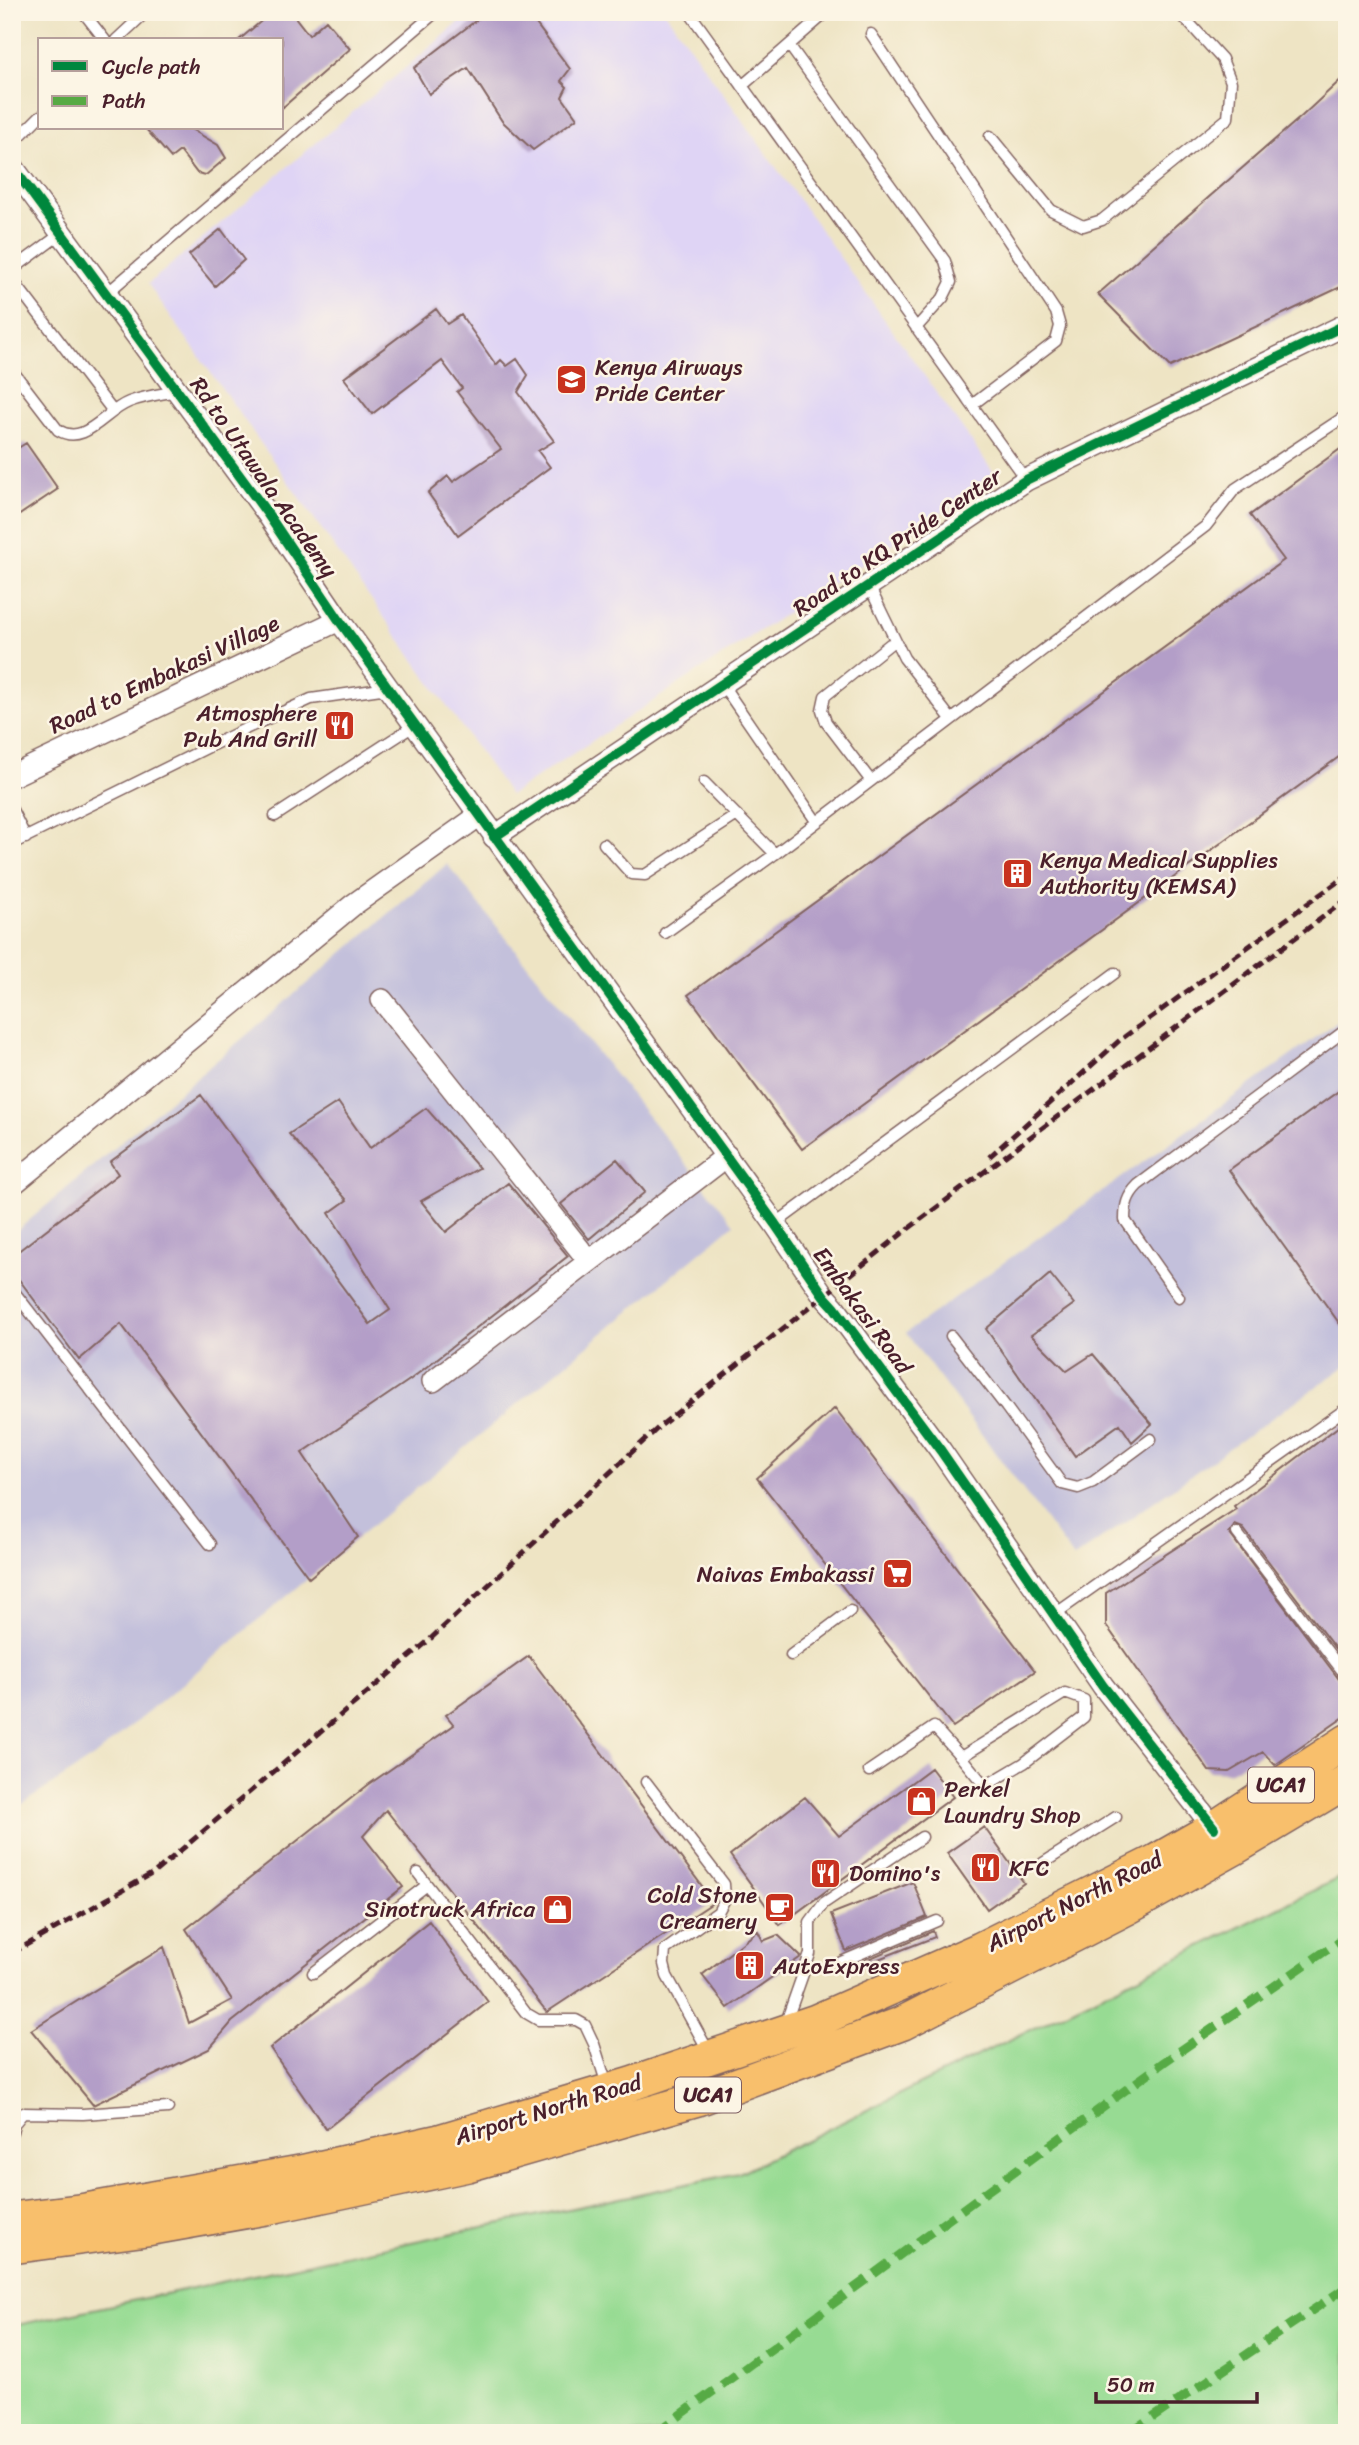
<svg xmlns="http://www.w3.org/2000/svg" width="1359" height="2445" font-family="Sriracha,sans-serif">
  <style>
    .built { fill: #dfd4f5 }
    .industrial { fill: #c3c0db }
    .green { fill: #97db93; stroke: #707d5f; stroke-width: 2 }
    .building { fill: #b39ec8 }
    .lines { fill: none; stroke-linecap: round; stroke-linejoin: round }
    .lane-casing { stroke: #836461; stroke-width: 13 }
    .street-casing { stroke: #836461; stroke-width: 24 }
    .primary-casing { stroke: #836461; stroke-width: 36 }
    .lane { stroke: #fff; stroke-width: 10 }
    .street { stroke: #fff; stroke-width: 21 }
    .primary { stroke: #f8bf6c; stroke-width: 33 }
    .rail { stroke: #4a1f2b; stroke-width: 5; stroke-dasharray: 10 5; stroke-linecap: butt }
    .quiet { stroke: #57aa44; stroke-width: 9; stroke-dasharray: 18 9; stroke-linecap: butt }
    .cycleway-casing { stroke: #fcf5e5; stroke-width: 15 }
    .cycleway { stroke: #00873e; stroke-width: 10 }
    .labels { text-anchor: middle; stroke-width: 5; stroke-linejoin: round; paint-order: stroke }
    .shield { fill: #fcf5e5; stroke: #7f5f63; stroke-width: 2 }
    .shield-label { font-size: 21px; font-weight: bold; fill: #4a1f2b }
    .poi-label { font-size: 23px; fill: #4a1f2b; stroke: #fcf5e5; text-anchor: start }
    .street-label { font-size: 23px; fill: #4a1f2b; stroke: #fcf5e5 }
  </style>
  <rect width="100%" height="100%" fill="#fcf5e5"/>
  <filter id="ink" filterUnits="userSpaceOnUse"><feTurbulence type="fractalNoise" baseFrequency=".0143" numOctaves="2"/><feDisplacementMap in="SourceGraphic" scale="14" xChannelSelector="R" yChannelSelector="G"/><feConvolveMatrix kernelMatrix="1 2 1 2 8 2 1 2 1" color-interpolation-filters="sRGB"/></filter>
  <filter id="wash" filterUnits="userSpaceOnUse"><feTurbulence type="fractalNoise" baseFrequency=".00686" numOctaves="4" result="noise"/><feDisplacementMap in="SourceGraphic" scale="28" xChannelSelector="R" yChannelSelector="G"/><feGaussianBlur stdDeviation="1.57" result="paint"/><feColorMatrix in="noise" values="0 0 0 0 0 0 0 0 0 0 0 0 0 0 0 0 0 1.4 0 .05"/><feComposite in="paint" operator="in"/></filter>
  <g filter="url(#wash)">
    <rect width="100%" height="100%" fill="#eee4c4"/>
    <path class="built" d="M472 12H665L996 476 510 795 148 284Z"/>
    <path class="industrial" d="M447 864 734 1224 95 1756 12 1811V1235Z
      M1347 1015V1365L1074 1558 906 1333Z"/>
    <path class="green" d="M1347 1874V2433H12V2326L739 2173Z"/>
    <g id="blocks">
      <path class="building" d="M272 12H291L309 35 326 20 350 49 282 108V40H239Z
        M487 12H527L570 69 561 81 567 87 562 97 577 118 533 150 502 121 468 68 429 94 414 68Z
        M1347 74V284L1170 367 1098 294 1302 116Z
        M145 128H189L218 145 226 158 206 175 197 173 180 151 171 158Z
        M221 229 244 260 215 286 189 255Z
        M436 309 447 324 461 315 496 365 501 360 507 366 517 359 528 375 518 392 554 441 538 451 550 467 458 535 428 493 448 476 453 482 501 449 457 392 462 388 442 361 372 414 344 378Z
        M26 443 58 489 12 520V452Z
        M1347 444V751L802 1149 688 995 1284 560 1250 515Z
        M1347 1085V1334L1229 1170Z
        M201 1095 370 1324 390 1310 329 1213 347 1200 289 1134 338 1102 370 1148 426 1108 479 1168 421 1201 446 1232 508 1183 568 1256 411 1379 302 1453 358 1537 309 1578 121 1324 79 1360 12 1270V1256L118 1174 110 1162Z
        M617 1159 645 1192 589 1239 561 1204Z
        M1050 1274 1074 1304 1031 1335 1067 1371 1093 1354 1152 1424 1132 1442 1120 1424 1075 1456 986 1329Z
        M835 1408 1035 1671 953 1727 757 1478Z
        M1347 1420V1664L1243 1528 1235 1525 1229 1533 1341 1682 1347 1685V1715L1275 1765 1263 1752 1229 1772 1209 1771 1106 1625V1593L1236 1509 1234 1506Z
        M529 1656 714 1902 547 2012 386 1810 363 1836 403 1887 232 2022 209 2049 93 2105 31 2030 164 1947 189 2023 232 2000 186 1929 368 1785 454 1725 446 1715Z
        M931 1768 953 1797 780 1925 730 1855 805 1797 839 1836Z
        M984 1827 1024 1883 987 1909 947 1853Z
        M913 1882 927 1917 846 1951 831 1914Z
        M429 1921 488 2002 326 2129 270 2048Z
        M758 1931 763 1941 778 1935 801 1957 728 2008 702 1975Z
        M933 1931 935 1937 853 1969 852 1966Z"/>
    </g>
  </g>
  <g filter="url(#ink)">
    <use href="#blocks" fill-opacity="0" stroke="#836461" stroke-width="2"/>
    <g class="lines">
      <defs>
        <path id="lane" d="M83 12 105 40
          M689 12 1026 480
          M871 34 1056 312 1060 326 1056 341 972 405
          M116 40 146 12
          M789 45 945 261 951 282 943 298 916 328
          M742 86 827 12
          M990 136 1051 210 1083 226 1102 220 1228 118 1231 82 1222 59 1179 12
          M12 144 40 116
          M12 270 62 233
          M12 279 112 410
          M106 294 436 12
          M12 370 58 430C85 447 105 411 129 402 144 396 161 394 178 391
          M869 586 904 658 951 719
          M722 684 816 821
          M871 781 826 722 822 710 825 696 890 644
          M704 782 775 854
          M12 810 26 838
          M275 816 415 725
          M12 844 243 730 311 699 388 688
          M604 844 631 874 645 875 737 815
          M665 933 775 854 1206 526 1235 489 1347 415
          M775 1224 1115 973
          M12 1289 210 1544
          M1179 1297 1125 1220C1125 1205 1127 1196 1138 1185L1347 1029
          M951 1336 1006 1407 1062 1484 1078 1488 1093 1482 1151 1439
          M1237 1533 1347 1677
          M1055 1614 1347 1408
          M791 1655 850 1611
          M1065 1693 1084 1700V1717L1024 1763 985 1786 961 1757Z
          M869 1771 934 1727 961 1757
          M646 1782 724 1884 725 1899 718 1912 665 1950 664 1964 667 1976 710 2054
          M1043 1863 1116 1817
          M418 1873 526 2013 538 2020H576L585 2025 594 2044 608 2088
          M841 1962 937 1921
          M313 1973 427 1885
          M785 2025 810 1954V1922L824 1903 922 1837
          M12 2132 14 2124 23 2113 83 2114 168 2108"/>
        <path id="street" d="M12 166 267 513 339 620 775 1224 824 1296 834 1307 941 1451 1103 1686 1214 1828
          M12 776 339 620
          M494 837 1026 480 1347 324
          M382 1000 589 1261
          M12 1185 353 905 480 815
          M433 1381 727 1156"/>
        <path id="primary" d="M12 2219 80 2211 300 2172 439 2141 631 2084 816 2021 980 1949 1156 1861 1214 1828 1347 1741
          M12 2247 147 2229 266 2208 468 2165 698 2099 903 2023 1127 1908 1233 1849 1347 1781"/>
      </defs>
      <use href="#lane" class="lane-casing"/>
      <use href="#street" class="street-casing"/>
      <use href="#primary" class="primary-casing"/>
      <use href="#lane" class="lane"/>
      <use href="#street" class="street"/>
      <use href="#primary" class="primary"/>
      <path class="rail" d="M989 1157 1120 1040 1347 875
        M12 1953 155 1872 427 1642 659 1427 908 1229 1347 899"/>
      <path class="quiet" d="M656 2433 1164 2062 1347 1936
        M1130 2433 1347 2287"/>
      <defs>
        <path id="cycleway" d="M12 166 267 513 339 620 775 1224 824 1296 834 1307 941 1451 1103 1686 1214 1828
          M494 837 1026 480 1347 324"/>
      </defs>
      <use href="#cycleway" class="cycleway-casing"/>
      <use href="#cycleway" class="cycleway"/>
    </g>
  </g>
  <defs>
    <symbol id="university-square" viewBox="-11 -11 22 22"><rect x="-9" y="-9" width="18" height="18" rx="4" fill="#c8321e" stroke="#fcf5e5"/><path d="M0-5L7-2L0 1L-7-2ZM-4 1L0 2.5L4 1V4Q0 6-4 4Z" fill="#fff"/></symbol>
    <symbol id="restaurant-square" viewBox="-11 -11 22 22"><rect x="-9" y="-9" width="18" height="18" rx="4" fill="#c8321e" stroke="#fcf5e5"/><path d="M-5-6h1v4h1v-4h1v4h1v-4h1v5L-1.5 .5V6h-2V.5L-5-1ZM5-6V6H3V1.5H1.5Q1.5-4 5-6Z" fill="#fff"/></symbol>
    <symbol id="building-square" viewBox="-11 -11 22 22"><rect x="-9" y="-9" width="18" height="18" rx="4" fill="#c8321e" stroke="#fcf5e5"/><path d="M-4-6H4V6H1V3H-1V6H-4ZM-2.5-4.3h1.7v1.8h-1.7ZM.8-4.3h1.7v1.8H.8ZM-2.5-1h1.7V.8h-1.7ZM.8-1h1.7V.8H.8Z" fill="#fff"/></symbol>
    <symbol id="supermarket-square" viewBox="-11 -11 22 22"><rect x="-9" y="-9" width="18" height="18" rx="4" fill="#c8321e" stroke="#fcf5e5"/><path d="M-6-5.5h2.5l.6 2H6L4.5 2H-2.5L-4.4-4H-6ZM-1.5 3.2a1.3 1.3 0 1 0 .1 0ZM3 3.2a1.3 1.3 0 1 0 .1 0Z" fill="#fff"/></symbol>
    <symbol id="shop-square" viewBox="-11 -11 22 22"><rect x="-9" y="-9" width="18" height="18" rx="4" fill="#c8321e" stroke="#fcf5e5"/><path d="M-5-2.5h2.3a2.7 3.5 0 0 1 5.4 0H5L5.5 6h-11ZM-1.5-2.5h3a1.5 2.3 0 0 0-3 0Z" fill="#fff"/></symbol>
    <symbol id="cafe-square" viewBox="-11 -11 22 22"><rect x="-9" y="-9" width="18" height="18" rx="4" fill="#c8321e" stroke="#fcf5e5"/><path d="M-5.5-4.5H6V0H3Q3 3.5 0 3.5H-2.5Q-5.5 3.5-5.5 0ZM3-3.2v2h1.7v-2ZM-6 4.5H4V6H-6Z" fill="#fff"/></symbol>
  </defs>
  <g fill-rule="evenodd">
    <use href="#university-square" x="554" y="362" width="35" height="35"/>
    <use href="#restaurant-square" x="322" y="708" width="35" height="35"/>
    <use href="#building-square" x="1000" y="856" width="35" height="35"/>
    <use href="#supermarket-square" x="880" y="1556" width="35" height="35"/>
    <use href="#shop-square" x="904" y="1784" width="35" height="35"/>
    <use href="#restaurant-square" x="968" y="1850" width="35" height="35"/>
    <use href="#restaurant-square" x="808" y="1856" width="35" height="35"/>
    <use href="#cafe-square" x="762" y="1890" width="35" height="35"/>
    <use href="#shop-square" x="540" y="1892" width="35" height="35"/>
    <use href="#building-square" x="732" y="1948" width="35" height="35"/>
  </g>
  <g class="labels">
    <g class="shield">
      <rect x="1248" y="1767.5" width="66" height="35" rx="5"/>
      <rect x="675" y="2077.5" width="66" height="35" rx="5"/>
    </g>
    <g class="shield-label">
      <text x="1281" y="1792">UCA1</text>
      <text x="708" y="2102">UCA1</text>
    </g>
    <g class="poi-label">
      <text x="595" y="375">Kenya Airways<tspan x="595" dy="26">Pride Center</tspan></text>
      <text x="317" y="721" text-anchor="end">Atmosphere<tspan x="317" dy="26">Pub And Grill</tspan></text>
      <text x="1040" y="868">Kenya Medical Supplies<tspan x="1040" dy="26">Authority (KEMSA)</tspan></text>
      <text x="874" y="1582" text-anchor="end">Naivas Embakassi</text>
      <text x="944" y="1797">Perkel<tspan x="944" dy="26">Laundry Shop</tspan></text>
      <text x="1009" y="1876">KFC</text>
      <text x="849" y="1881">Domino's</text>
      <text x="757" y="1903" text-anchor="end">Cold Stone<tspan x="757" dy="26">Creamery</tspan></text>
      <text x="535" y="1917" text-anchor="end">Sinotruck Africa</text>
      <text x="773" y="1974">AutoExpress</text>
    </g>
    <g class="street-label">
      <text transform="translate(264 477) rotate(55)" y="8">Rd to Utawala Academy</text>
      <text transform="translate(897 542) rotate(-34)" y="8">Road to KQ Pride Center</text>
      <text transform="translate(164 674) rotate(-25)" y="8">Road to Embakasi Village</text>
      <text transform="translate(863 1310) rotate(54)" y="8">Embakasi Road</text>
      <text transform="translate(1074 1901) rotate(-27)" y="8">Airport North Road</text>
      <text transform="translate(548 2109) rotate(-17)" y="8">Airport North Road</text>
    </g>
  </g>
  <rect width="1359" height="2445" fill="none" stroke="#fcf5e5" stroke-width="42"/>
  <rect x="38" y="38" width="245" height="91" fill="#fcf5e5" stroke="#b59f9b" stroke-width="2"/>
  <rect x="52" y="61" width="35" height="10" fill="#00873e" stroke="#b59f9b" stroke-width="2"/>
  <text x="102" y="74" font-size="21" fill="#4a1f2b">Cycle path</text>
  <rect x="52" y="96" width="35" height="10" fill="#57aa44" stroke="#b59f9b" stroke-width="2"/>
  <text x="102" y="108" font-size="21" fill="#4a1f2b">Path</text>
  <path d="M1096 2392v10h161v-10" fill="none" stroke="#4a1f2b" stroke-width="3.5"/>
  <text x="1107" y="2392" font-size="21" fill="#4a1f2b" stroke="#fcf5e5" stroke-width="5" paint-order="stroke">50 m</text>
</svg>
